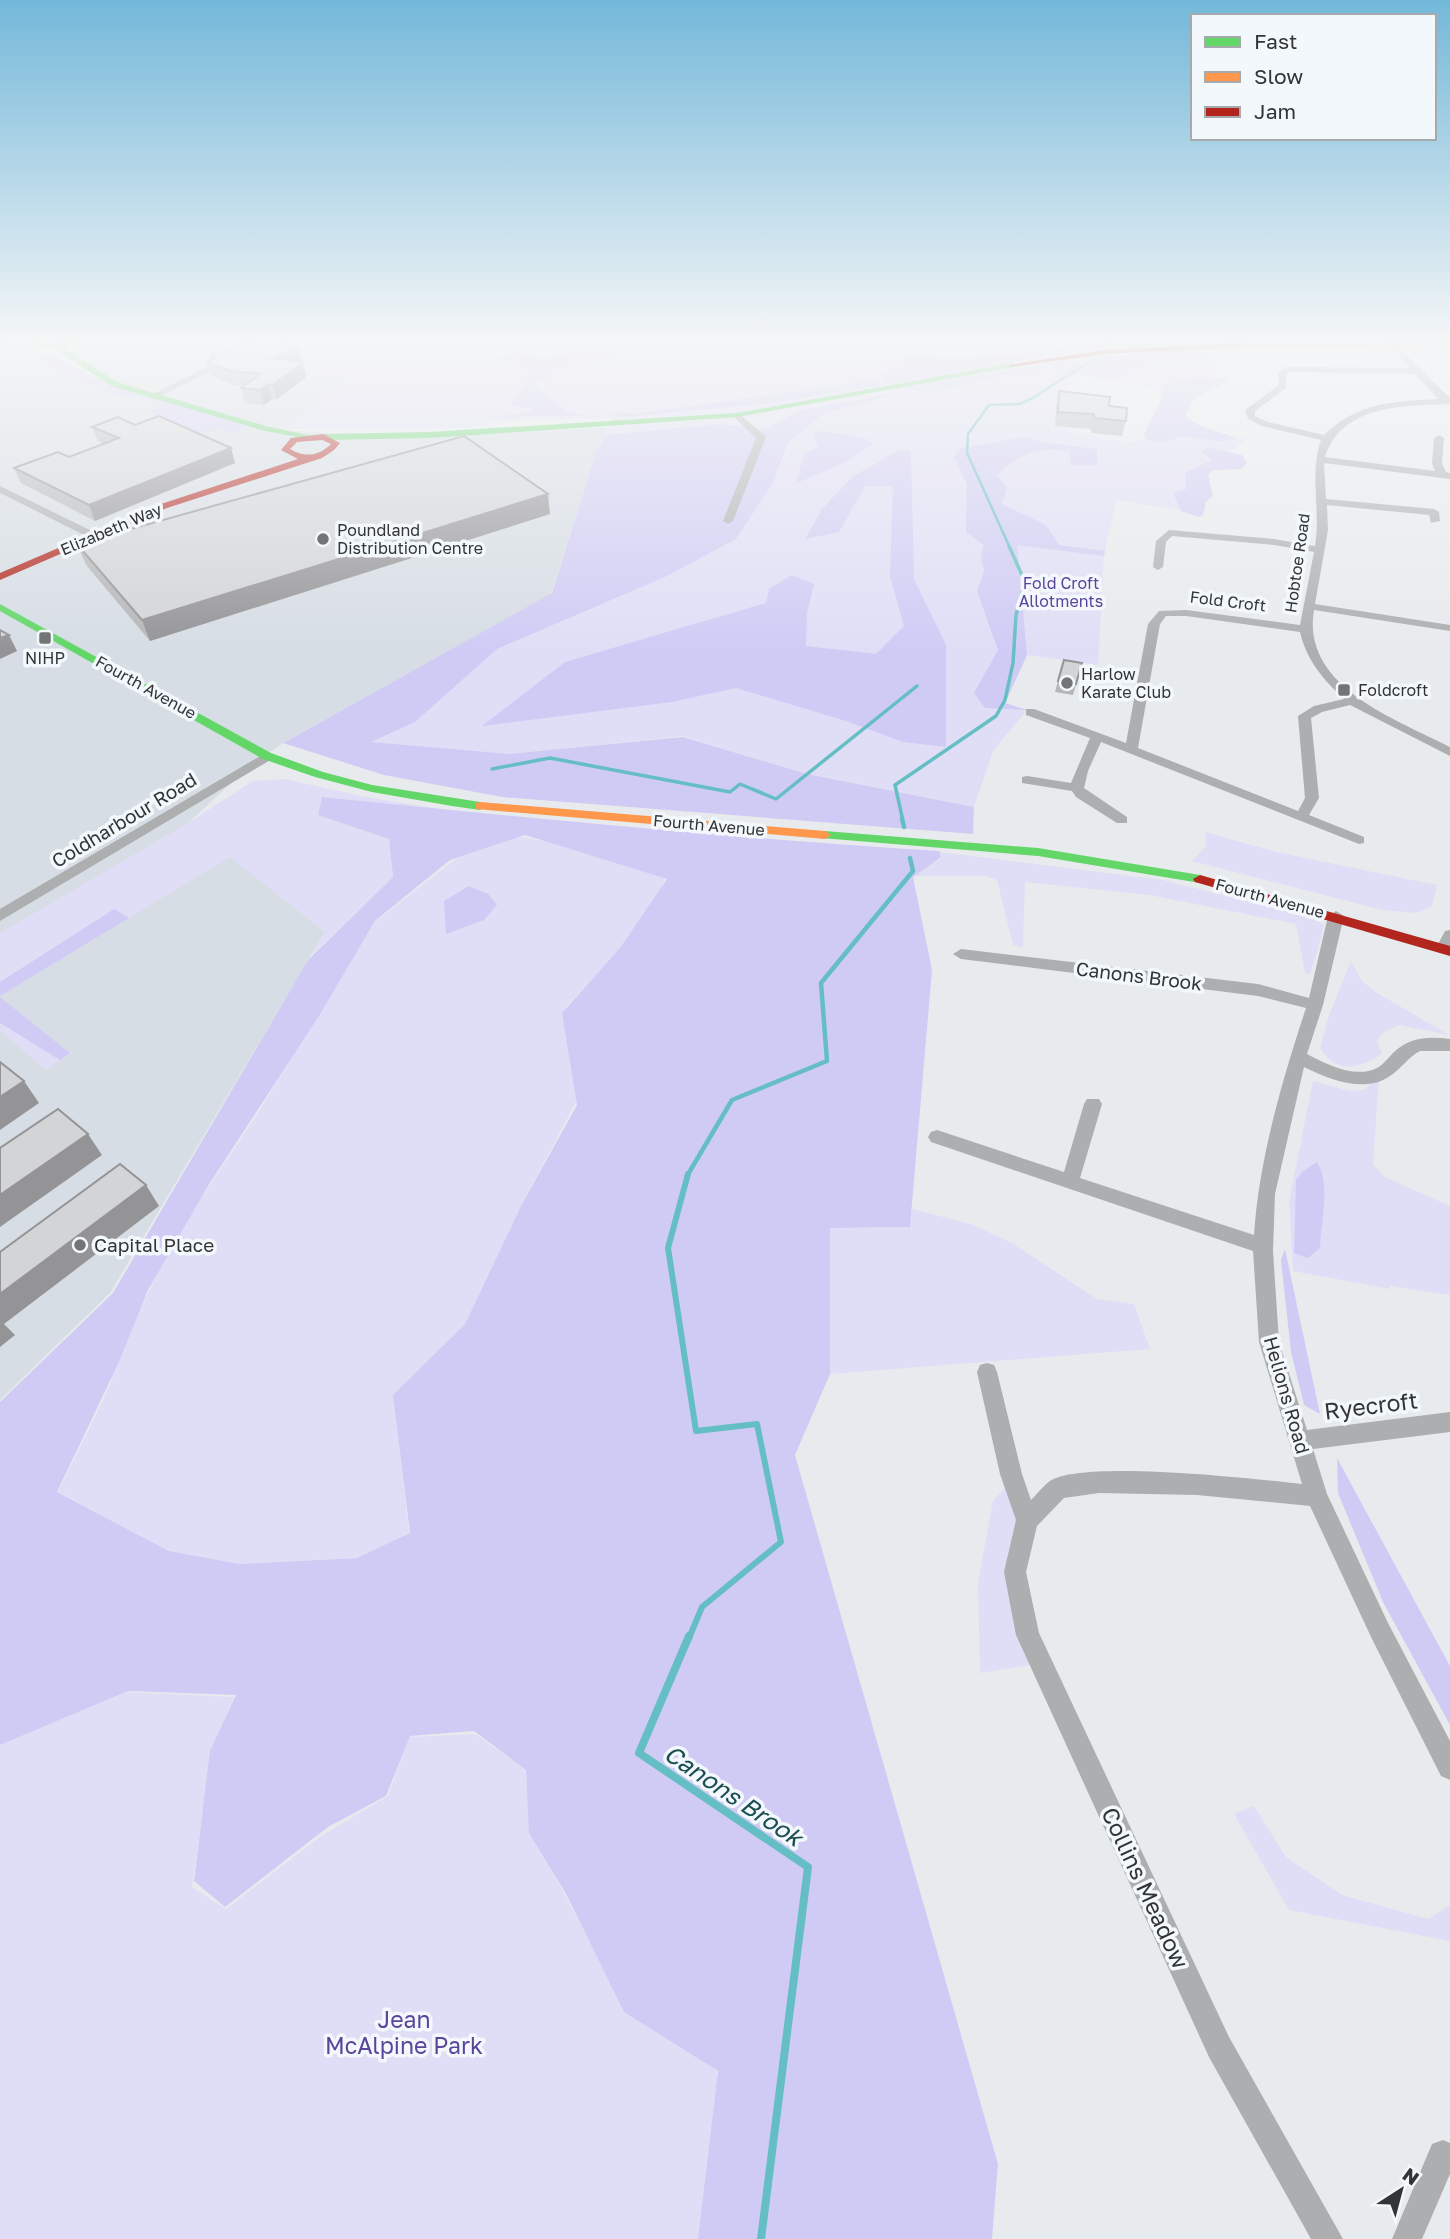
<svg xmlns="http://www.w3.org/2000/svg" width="1450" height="2239" font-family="'Golos Text',sans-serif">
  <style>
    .built { fill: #d6dde4 }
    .green { fill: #e0def6 }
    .forest { fill: #d0cbf5; fill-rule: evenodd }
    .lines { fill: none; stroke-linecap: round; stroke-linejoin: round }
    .stream-far4 { stroke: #65bec3; stroke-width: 2.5 }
    .stream-far3 { stroke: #65bec3; stroke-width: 3.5 }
    .stream-far2 { stroke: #65bec3; stroke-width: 4.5 }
    .stream-far1 { stroke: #65bec3; stroke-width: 6 }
    .stream { stroke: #65bec3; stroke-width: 8 }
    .street { fill: #acaeaf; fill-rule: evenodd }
    .fast { fill: #63d668; fill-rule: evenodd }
    .slow { fill: #ff974d; fill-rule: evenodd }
    .jam { fill: #b3261e; fill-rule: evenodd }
    .wall { fill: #b5b6b8 }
    .shaded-wall { fill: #949496 }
    .building { fill: #d3d4d6; stroke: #949496; stroke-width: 2 }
    .poi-dot { fill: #727475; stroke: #f3f8fc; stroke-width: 2.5 }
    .labels { text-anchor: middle; stroke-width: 7; stroke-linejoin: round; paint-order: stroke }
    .far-street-label { font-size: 16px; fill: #323435; stroke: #f3f8fc }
    .far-poi-label { font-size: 16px; fill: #323435; stroke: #f3f8fc; text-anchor: start }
    .far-park-label { font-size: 16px; fill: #5a459b; stroke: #f3f8fc }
    .street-label { font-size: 19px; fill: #323435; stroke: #f3f8fc }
    .poi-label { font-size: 19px; fill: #323435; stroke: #f3f8fc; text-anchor: start }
    .near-street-label { font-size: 23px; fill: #323435; stroke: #f3f8fc }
    .near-park-label { font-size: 23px; fill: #5a459b; stroke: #f3f8fc }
    .near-water-label { font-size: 24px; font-style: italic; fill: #1b4e51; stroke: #f3f8fc }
  </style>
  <rect width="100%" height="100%" fill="#e8ebed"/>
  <path class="built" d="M82 338H371L292 369 346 379 285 430 404 438 608 427 596 452 551 594 286 741 252 764 188 823 325 932 110 1293 0 1400V343L54 355 93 379 114 384 72 357 75 346Z"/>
  <path class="green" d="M371 338H1252L1186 395 1079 375 1056 399 1055 426 1069 427V432L1099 435 1098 439 1134 442 1146 439 1163 443 1177 437 1189 435 1227 442 1237 438 1234 436 1246 440 1230 452 1202 455 1213 459C1193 470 1191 472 1184 493 1182 499 1180 502 1181 510L1116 500 1104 556 1098 665 1027 655 1005 703 1027 710 993 751 974 807 803 773 682 736 507 755 369 742 496 649 668 575 736 539 773 483 789 443 823 414 890 395 803 410 767 428 717 424 605 435 612 418 492 421 488 425 463 428 290 429 297 420 346 379 291 370Z
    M285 779 361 796 452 811 322 797 318 815 389 839 393 877 312 955 325 932 230 857 0 996V933L188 823 253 781Z
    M1205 832 1276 852 1437 885 1432 906 1416 913 1382 910 1192 861 1206 846Z
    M503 834 669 863C661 913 599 972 565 1008L584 1087 521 1206 465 1324 394 1395 409 1533 369 1557 223 1565 169 1551 58 1492 106 1394 138 1313 179 1231 254 1119 375 922 471 847Z
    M940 852 1163 880 1311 917 1324 925 1323 932 1310 974 1305 973 1296 924 1149 895 1025 882 1023 947 1013 945 997 880 985 876H912L940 859Z
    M1351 961 1362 981 1374 991 1449 1035 1399 1025 1381 1034 1377 1042 1382 1054C1358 1068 1339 1076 1320 1048L1328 1018Z
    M0 997 70 1053 46 1070 0 1031Z
    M1379 1077 1373 1164 1385 1177 1450 1206V1295L1390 1286V1289L1293 1271 1289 1202 1313 1081 1350 1091 1364 1090Z
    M912 1209 971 1224 1012 1243 1097 1299 1134 1304 1150 1349 830 1374V1228L909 1227Z
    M1008 1484 1022 1522 1031 1665 980 1673 978 1583 993 1501Z
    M125 1692 234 1697 211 1754 192 1887 226 1909 321 1836 388 1796 409 1737 475 1734 525 1769 533 1833 625 2011 716 2070 739 2210 740 2239H0V1745Z
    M1254 1806 1286 1857 1342 1895 1428 1919 1450 1905V1941L1289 1910 1234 1814Z"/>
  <path class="forest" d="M532 338H549L525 345 522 355 546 358 567 353 583 344H608L616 354 606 364 562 368 534 384 566 411 587 416 495 417 533 412 531 408 511 405 532 376C521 367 507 367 498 357L515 351Z
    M1097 338H1243L1244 342 1110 349 1041 357 887 384 882 375 904 356C966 359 1037 358 1097 338Z
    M1167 350 1207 353 1210 356 1161 361 1114 378 1077 373 1067 380 1057 378 1064 369 999 376 927 394 905 387 1047 364Z
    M42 355H54L95 378 247 426 230 433 218 429 199 435 146 412 161 406 159 402 128 395 121 398 34 362Z
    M1199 377 1227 378 1226 382 1193 399 1185 417 1203 427 1237 438C1211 450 1196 427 1163 443L1146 439 1144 434 1161 400 1163 386Z
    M875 380 882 385 766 404 622 417 608 412 636 414Z
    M899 393 823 414 788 443 773 483 736 539 667 576 497 649 415 722 371 742 509 754 683 737 807 774 974 807 973 834 502 797 384 775 283 743 552 593 596 452 605 435 717 424 767 428 802 410Z
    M821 431 862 437 874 443 848 461 795 484 805 453 818 447 813 433Z
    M1026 437 1042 442 1097 449V465H1071L1069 451C1036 447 1021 453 997 475L1007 488 1002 504 1046 525 1059 545 1105 551 1104 556 1017 545 1027 655 1005 703 1027 710 985 708 974 693 998 650 977 591 984 571 981 556 984 545 966 532 967 485 954 457 961 448Z
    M1209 448 1242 455 1247 463 1241 469 1213 470 1208 475 1213 496 1206 502 1203 515 1198 517 1181 511 1173 493 1186 489 1185 473 1212 460 1200 451Z
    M901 449 911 452 914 579 946 645V747L903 742 846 721 736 688 672 702 482 726 565 662 766 603 769 589 792 575 814 584 807 613 806 646 876 654 904 626 890 576 893 486H865L839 532 805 539 822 509 852 477Z
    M322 797C528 818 734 838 940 851V858L913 877 932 970 910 1227 830 1228V1374L795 1455 998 2164 992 2239H698L718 2071 624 2012 565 1892 529 1833 526 1770 474 1731 410 1736 386 1796 328 1827 225 1907 194 1881 210 1751 236 1695 128 1691 0 1745V1402L113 1293 308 960 393 877 389 839 318 815ZM525 835 667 879 620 948 562 1013 577 1105 521 1206 465 1324 393 1395 410 1533 357 1558 239 1564 169 1551 57 1492 119 1362 148 1290 208 1186 319 1016 375 921 450 860Z
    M469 886 488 894 497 905 484 920 446 934 444 901Z
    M114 909 129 918 0 996V982Z
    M0 997 70 1053 60 1060 0 1023Z
    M1317 1162C1331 1184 1321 1222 1320 1248L1308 1258 1294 1253 1296 1180 1302 1172Z
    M1285 1249 1320 1414 1304 1405 1291 1352 1281 1260Z
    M1337 1458 1450 1666V1725L1383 1602 1338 1493Z"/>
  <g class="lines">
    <path class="stream-far4" d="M1105 346 1114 338
      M1010 548 967 453 968 434 989 405 1019 404 1033 398 1093 359"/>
    <path class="stream-far3" d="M492 769 550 758 730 792 740 784 776 799 917 686
      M903 821 895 785 996 716 1005 700 1013 663 1016 615 1025 582 1009 546"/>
    <path class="stream-far2" d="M902 819 904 827
      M687 1176 732 1100 827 1061 821 983 913 871 910 858"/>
    <path class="stream-far1" d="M688 1174 668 1248 696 1431 757 1424 781 1542 702 1607 689 1638"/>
    <path class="stream" d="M689 1636 639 1753 808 1867 761 2239"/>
    <path class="street" d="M279 338H291L260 351 253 349Z
      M0 340 40 345 44 347 40 349 0 344Z
      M1392 341 1450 398V404C1404 406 1342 404 1325 457L1435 471 1432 463 1434 438 1439 435 1444 438 1442 463 1446 472 1450 473V479L1324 463 1326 499 1434 509 1439 512 1440 521 1431 523 1429 515 1327 505 1328 530 1315 604 1450 625V631L1314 610C1301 687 1396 719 1450 747V756L1350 705 1322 712 1311 718 1319 798 1309 815 1364 837V843L1359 844 1101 742 1088 771 1084 788 1127 817V823H1117L1076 797 1072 791 1022 783V777L1027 776 1071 783 1090 738 1026 715V709H1034L1126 743 1148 624 1159 611 1186 610 1300 625 1314 552 1274 545 1172 536 1166 542 1163 567 1158 570 1153 567 1156 541 1169 530 1274 539 1315 546C1321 510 1309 474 1321 440L1262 426 1248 419 1245 410 1279 385 1278 374 1284 367 1410 368 1388 343ZM1289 372 1415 374 1438 399C1392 402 1360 401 1324 435L1268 422 1255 416V411L1286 388V375ZM1166 616H1186L1300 632C1307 661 1323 679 1344 699L1314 706 1298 716 1305 798 1298 811 1138 748 1160 624Z
      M228 357 235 359 156 398 149 396Z
      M737 412 766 437 733 521 728 524 723 521 756 438 734 417 732 415Z
      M0 486 98 534 99 536 90 538 0 493Z
      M267 752 274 756 272 759 0 921V909Z
      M1336 911 1344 916 1323 1005 1307 1054C1326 1064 1355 1079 1377 1068 1383 1065 1388 1058 1393 1053 1409 1037 1429 1036 1450 1039V1051H1420C1408 1057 1401 1069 1390 1076 1365 1094 1328 1079 1304 1067L1275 1194 1273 1251 1279 1342 1307 1430 1450 1412V1432L1313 1449 1327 1494 1388 1623 1450 1741V1780L1441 1776 1372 1639 1310 1506 1197 1495 1099 1493 1064 1498 1037 1526 1026 1572 1039 1633 1229 2037 1343 2239H1311L1209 2057 1016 1635 1004 1572 1016 1520 1000 1474 977 1372 980 1365 987 1363 994 1365 997 1372 1022 1474 1031 1500C1037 1494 1043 1486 1050 1481 1082 1459 1258 1479 1302 1484L1259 1342 1253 1251 931 1142 928 1137 931 1132 937 1130 1064 1172 1084 1104 1087 1099H1099L1102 1104 1080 1178 1254 1235C1259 1159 1282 1081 1306 1008L1258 996 961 959 953 954 961 949 1258 984 1309 998 1328 916Z
      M1450 930V951L1439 952 1436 948 1445 931Z
      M1443 2140 1450 2143V2174L1422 2239H1392L1432 2144Z"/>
    <path class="fast" d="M36 338H44L41 343C59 347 67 338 83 338L64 348 117 382 269 427 313 436 309 439 265 431 111 386 55 349 35 347 32 342Z
      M1012 363 1015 367 737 417 430 438 323 440 319 437 323 434 430 432 737 413Z
      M0 604 271 753 323 772 372 785 480 802 486 806 480 810 452 806 372 792 315 777 263 759 0 611Z
      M825 831 1038 848 1200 875 1207 879 1200 883 1038 856 821 838V832Z"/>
    <path class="slow" d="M1450 342V346L1241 347 1237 345 1241 343Z
      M480 802 825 831 831 835 825 839 476 809V803Z"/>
    <path class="jam" d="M1241 343 1244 347 1104 354 1012 367 1008 365 1104 350Z
      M323 434 340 443 334 450 322 458 167 508 0 580V573L161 504 298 459 281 450 291 438ZM322 440 331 444C319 456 305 458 290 449L297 442Z
      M1200 875 1450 946V956L1195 882 1193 879Z"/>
  </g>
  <path class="wall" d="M210 357 302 361 300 362H303L306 377 277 399H272L264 405 245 403 241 388 244 386 234 385 211 376 207 362 211 361Z
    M1059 391 1109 406 1126 421 1122 436 1091 433V429L1055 426 1056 406Z
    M135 425 235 463 95 521 21 483 14 468 69 457 104 444 98 441 92 427Z
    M550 514 150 641 86 565 77 544Z
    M1082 663 1073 695 1055 692 1058 681Z"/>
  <path class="shaded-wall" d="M298 347 302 361 275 372 271 358Z
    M303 362 306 377 277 399 273 385Z
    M268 384 272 399 264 405 260 390Z
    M231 448 235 463 95 521 89 505Z
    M548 494 550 514 150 641 142 620Z
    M9 635 17 651 0 659V638Z
    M24 1081 39 1103 0 1130V1097Z
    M88 1134 102 1155 0 1227V1195Z
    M146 1185 159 1206 4 1324 15 1335 0 1347V1294Z"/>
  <path class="building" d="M260 338H271L298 347 271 358 303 362 273 385 268 384 260 390 241 388 260 374 230 371 207 362 215 359 210 357Z
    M1059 391 1110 397 1109 406 1127 408 1126 421 1094 418V414L1058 412Z
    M159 416 231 448 89 505 14 468 58 452 69 457 119 438 92 427 118 417 135 425Z
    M464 436 548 494 142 620 77 544Z
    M0 630 9 635 0 638Z
    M1064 660 1082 663 1076 684 1058 681Z
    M0 1062 24 1081 0 1097Z
    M58 1109 88 1134 0 1195V1148Z
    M120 1164 146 1185 0 1294V1252Z"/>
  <linearGradient id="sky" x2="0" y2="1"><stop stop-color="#73b8d9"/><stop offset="0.52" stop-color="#f5f6f7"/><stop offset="1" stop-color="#f5f6f7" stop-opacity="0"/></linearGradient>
  <rect width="1450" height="652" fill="url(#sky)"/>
  <g class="poi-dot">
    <circle cx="323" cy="539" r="7"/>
    <rect x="38" y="631" width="14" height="14" rx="3.5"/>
    <circle cx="1067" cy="683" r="7"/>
    <rect x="1337" y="683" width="14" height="14" rx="3.5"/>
    <circle cx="80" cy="1245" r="7"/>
  </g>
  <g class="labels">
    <g class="far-street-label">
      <text transform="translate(111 529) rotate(-23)" y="6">Elizabeth Way</text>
      <text transform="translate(1297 563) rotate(-82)" y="6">Hobtoe Road</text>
      <text transform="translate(1228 601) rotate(7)" y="6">Fold Croft</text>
      <text transform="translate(146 687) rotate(29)" y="6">Fourth Avenue</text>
      <text transform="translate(709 825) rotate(5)" y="6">Fourth Avenue</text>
      <text transform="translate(1270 898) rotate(15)" y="6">Fourth Avenue</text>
    </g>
    <g class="far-poi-label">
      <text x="337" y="536">Poundland<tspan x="337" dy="18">Distribution Centre</tspan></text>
      <text x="45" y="664" text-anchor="middle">NIHP</text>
      <text x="1081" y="680">Harlow<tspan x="1081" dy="18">Karate Club</tspan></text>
      <text x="1358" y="696">Foldcroft</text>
    </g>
    <g class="far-park-label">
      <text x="1061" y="589">Fold Croft<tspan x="1061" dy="18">Allotments</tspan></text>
    </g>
    <g class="street-label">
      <text transform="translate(124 820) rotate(-31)" y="7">Coldharbour Road</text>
      <text transform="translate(1139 976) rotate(7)" y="7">Canons Brook</text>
      <text transform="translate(1287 1395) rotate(74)" y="7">Helions Road</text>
    </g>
    <g class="poi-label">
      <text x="94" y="1252">Capital Place</text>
    </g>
    <g class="near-street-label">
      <text transform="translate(1371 1406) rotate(-7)" y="8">Ryecroft</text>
      <text transform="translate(1145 1888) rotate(65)" y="8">Collins Meadow</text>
    </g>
    <g class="near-park-label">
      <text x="404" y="2028">Jean<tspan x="404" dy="26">McAlpine Park</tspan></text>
    </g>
    <g class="near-water-label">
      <text transform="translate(733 1796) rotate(34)" y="8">Canons Brook</text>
    </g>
  </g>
  <rect x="1191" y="14" width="245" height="126" fill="#f3f8fc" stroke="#a6aaac" stroke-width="2"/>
  <rect x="1205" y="37" width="35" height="10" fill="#63d668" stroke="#a6aaac" stroke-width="2"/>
  <text x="1254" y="49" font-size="21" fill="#323435">Fast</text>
  <rect x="1205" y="72" width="35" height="10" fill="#ff974d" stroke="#a6aaac" stroke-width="2"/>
  <text x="1254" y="84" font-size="21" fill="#323435">Slow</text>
  <rect x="1205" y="107" width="35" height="10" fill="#b3261e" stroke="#a6aaac" stroke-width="2"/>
  <text x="1254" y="119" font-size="21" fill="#323435">Jam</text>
  <g transform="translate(1401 2190) rotate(36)" stroke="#f3f8fc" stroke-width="5" paint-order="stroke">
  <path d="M0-5L12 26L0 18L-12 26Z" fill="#323435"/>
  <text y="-10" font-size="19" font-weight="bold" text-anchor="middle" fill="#323435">N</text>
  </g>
</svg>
